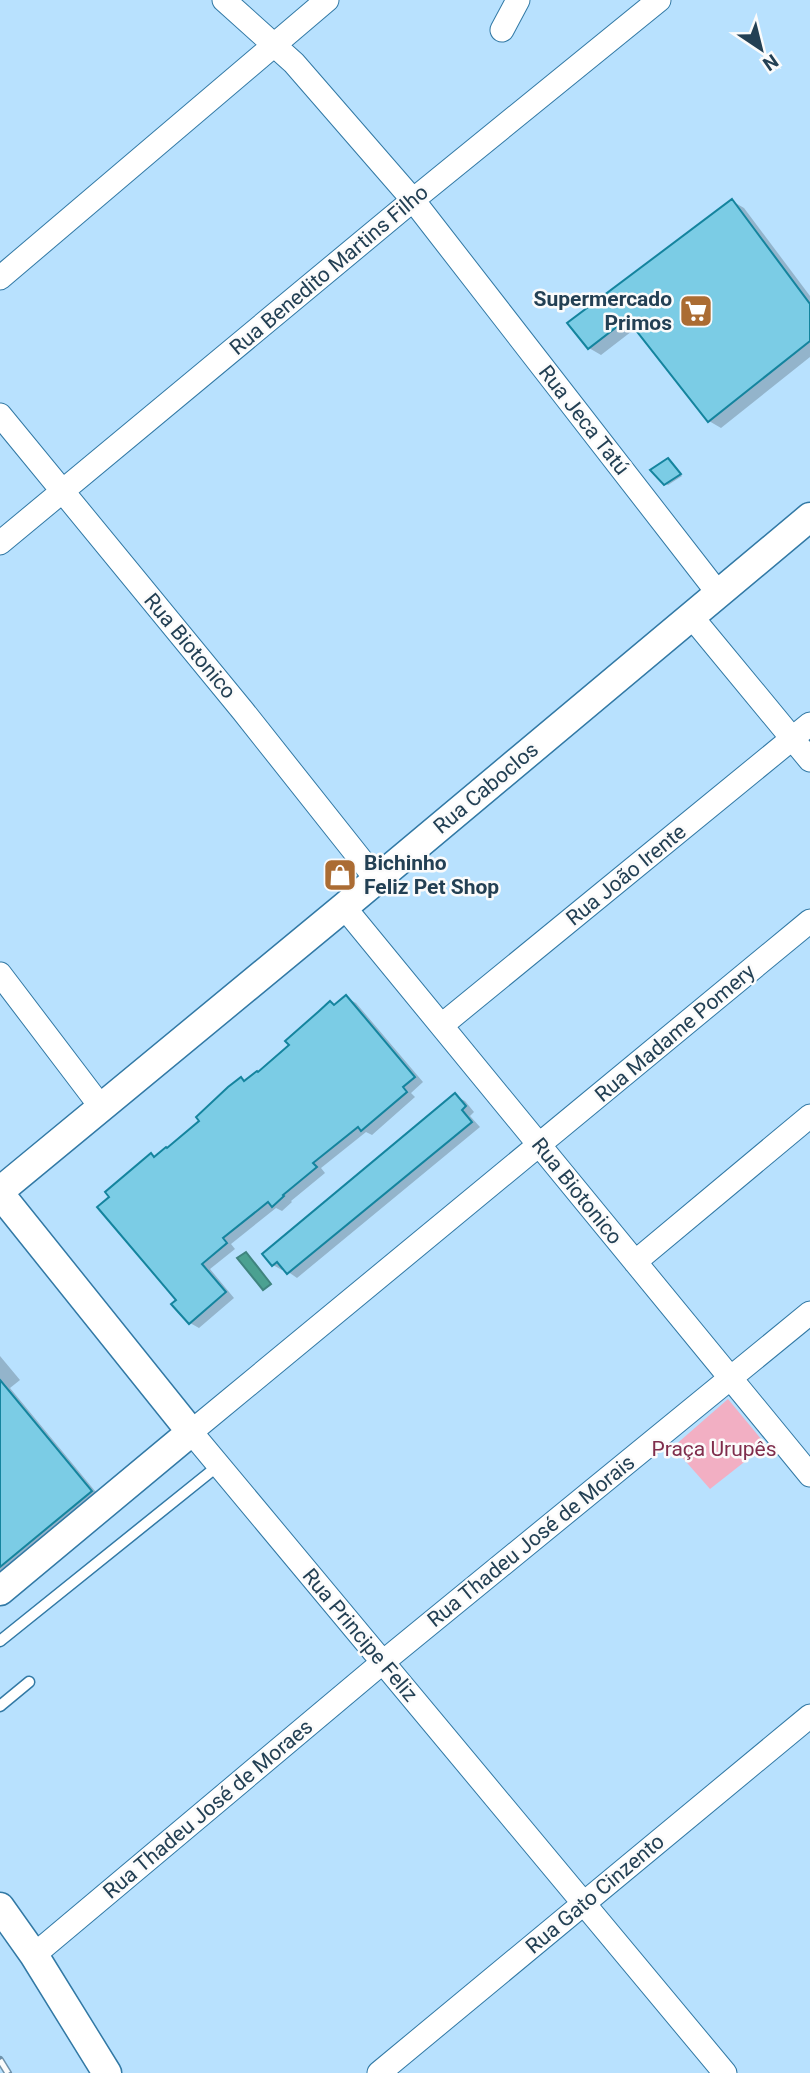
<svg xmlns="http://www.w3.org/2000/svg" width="810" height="2073" font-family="Roboto,sans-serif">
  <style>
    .green { fill: #f2afc3 }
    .water { fill: #4ba191; stroke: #3f847f; stroke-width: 2 }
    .shadow { fill: #0003 }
    .building { fill: #7bcce5; stroke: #14849e; stroke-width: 2 }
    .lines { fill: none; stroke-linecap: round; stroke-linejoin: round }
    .service-casing { stroke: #3279a5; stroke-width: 13 }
    .minor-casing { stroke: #3279a5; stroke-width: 25 }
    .tertiary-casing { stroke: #3279a5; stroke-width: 31 }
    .service { stroke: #fff; stroke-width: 10 }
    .minor { stroke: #fff; stroke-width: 23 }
    .tertiary { stroke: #fff; stroke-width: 28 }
    .rail-casing { stroke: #6f92ab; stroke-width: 8 }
    .rail { stroke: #fbfbfb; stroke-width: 5; stroke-dasharray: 16; stroke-linecap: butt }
    .labels { text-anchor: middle; stroke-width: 5; stroke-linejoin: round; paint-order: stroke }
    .street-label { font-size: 21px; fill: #234054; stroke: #fbfbfb }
    .poi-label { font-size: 21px; font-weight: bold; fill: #234054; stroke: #fbfbfb; text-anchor: end }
    .park-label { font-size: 21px; fill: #7f2d4c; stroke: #fbfbfb }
  </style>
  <rect width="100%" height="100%" fill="#b8e1fe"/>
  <path class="green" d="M728 1399 766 1445 710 1489 673 1447Z"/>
  <path class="water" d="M246 1252 271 1284 263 1290 237 1258Z"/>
  <path class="shadow" d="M732 201 744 208 810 296V357L721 428 709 421 636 328 601 355 589 348Z
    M670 461 682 476 668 485 665 484Z
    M347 998 356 1003 423 1082 411 1093 415 1097 372 1135 366 1132 321 1168 325 1173 291 1201 292 1202 282 1211 276 1208 231 1244 235 1249 210 1269 234 1298 199 1328 190 1323 178 1300 151 1155 156 1158 202 1121 241 1079 246 1082Z
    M455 1096 465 1101 474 1112 470 1116 480 1127 297 1278 284 1269 282 1270 273 1265Z
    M0 1356 20 1380 10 1388 100 1497 0 1580Z"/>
  <path class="building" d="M732 199 810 304V341L708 422 627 319 588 349 567 323Z
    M668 458 681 474 664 485 650 470Z
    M346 995 415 1077 403 1087 407 1092 361 1131 358 1127 313 1163 317 1167 283 1195 284 1196 272 1207 268 1202 223 1238 227 1243 202 1264 226 1292 189 1324 171 1304 176 1300 97 1207 109 1197 105 1192 151 1153 154 1157 166 1147 167 1148 199 1121 196 1117 228 1087 241 1077 244 1081 257 1071 258 1072 289 1045 285 1041 318 1012 330 1001 334 1005Z
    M455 1093 466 1106 462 1110 472 1122 287 1274 277 1262 272 1266 262 1254Z
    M0 1380 92 1491 0 1567Z"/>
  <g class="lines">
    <defs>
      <path id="service" d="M0 1641 219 1465
        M0 1706 29 1682"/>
      <path id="minor" d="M224 0 294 63 413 200 718 593
        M502 30 518 0
        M0 278 327 0
        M0 415 243 711 377 880
        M0 543 413 200 659 0
        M691 616 810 760
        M344 907 810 1475
        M0 974 101 1107
        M442 1025 810 724
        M635 1262 810 1116
        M34 1955 383 1662 810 1313
        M379 2073 810 1716
        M725 2073 191 1432 810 921"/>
      <path id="tertiary" d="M0 1191 344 907 810 517
        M0 1194 191 1432 0 1591
        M0 1907 34 1955 107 2073"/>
    </defs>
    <use href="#service" class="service-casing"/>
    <use href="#minor" class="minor-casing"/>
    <use href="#tertiary" class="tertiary-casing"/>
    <use href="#service" class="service"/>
    <use href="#minor" class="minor"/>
    <use href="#tertiary" class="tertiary"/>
    <defs>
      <path id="rail" d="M0 2060 8 2073"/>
    </defs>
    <use href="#rail" class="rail-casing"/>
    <use href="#rail" class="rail"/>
  </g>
  <defs>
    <symbol id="supermarket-square" viewBox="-11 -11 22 22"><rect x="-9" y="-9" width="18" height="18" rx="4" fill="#ab6c33" stroke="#fbfbfb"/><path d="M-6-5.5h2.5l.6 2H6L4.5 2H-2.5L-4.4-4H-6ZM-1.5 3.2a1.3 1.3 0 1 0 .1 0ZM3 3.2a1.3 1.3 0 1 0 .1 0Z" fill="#fff"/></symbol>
    <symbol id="shop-square" viewBox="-11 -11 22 22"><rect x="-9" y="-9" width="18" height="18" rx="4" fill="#ab6c33" stroke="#fbfbfb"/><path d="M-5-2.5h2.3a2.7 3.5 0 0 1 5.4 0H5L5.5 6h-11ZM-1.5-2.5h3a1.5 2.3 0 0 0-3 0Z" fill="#fff"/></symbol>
  </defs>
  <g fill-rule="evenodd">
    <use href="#supermarket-square" x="677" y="292" width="38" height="38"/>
    <use href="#shop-square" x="321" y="856" width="38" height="38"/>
  </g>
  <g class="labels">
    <g class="street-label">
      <text transform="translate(329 270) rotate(-40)" y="7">Rua Benedito Martins Filho</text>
      <text transform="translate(584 420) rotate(52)" y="7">Rua Jeca Tatú</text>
      <text transform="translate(190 646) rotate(50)" y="7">Rua Biotonico</text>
      <text transform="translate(486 788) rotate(-40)" y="7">Rua Caboclos</text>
      <text transform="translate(626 875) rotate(-39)" y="7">Rua João Irente</text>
      <text transform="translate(675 1033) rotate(-40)" y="7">Rua Madame Pomery</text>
      <text transform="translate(577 1191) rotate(51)" y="7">Rua Biotonico</text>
      <text transform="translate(531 1541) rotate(-39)" y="7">Rua Thadeu José de Morais</text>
      <text transform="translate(360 1635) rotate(50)" y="7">Rua Principe Feliz</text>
      <text transform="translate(208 1809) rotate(-40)" y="7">Rua Thadeu José de Moraes</text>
      <text transform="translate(595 1894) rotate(-40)" y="7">Rua Gato Cinzento</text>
    </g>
    <g class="poi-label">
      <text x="672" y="306">Supermercado<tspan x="672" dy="24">Primos</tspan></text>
      <text x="364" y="870" text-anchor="start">Bichinho<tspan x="364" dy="24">Feliz Pet Shop</tspan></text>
    </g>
    <g class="park-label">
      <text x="714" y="1456">Praça Urupês</text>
    </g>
  </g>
  <g transform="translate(761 49) rotate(145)" stroke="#fbfbfb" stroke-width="5" paint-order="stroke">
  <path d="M0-5L12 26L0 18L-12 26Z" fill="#234054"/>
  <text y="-10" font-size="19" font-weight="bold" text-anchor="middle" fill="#234054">N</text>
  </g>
</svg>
